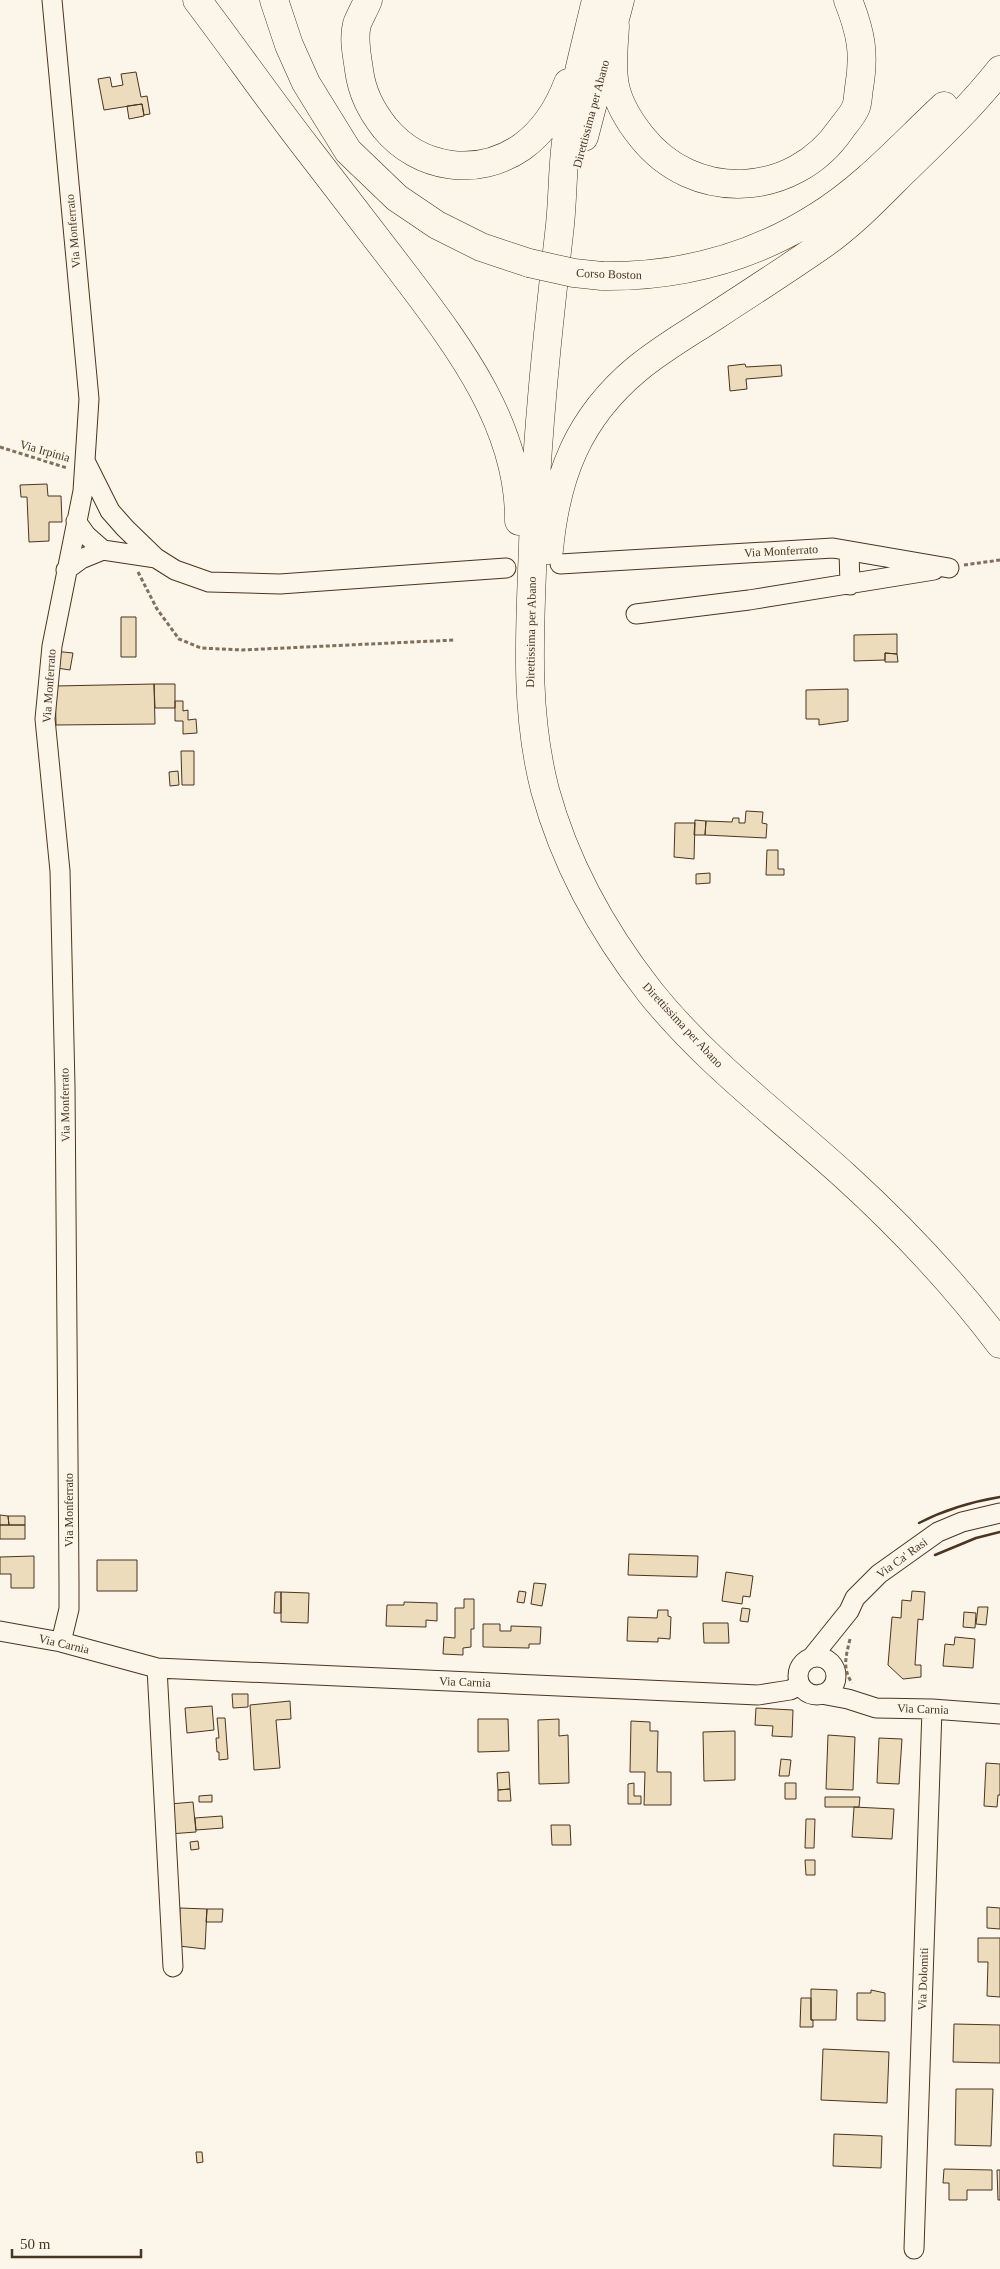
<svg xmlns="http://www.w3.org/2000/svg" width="1000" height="2269" font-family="Georgia,serif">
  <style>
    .building { fill: #ecdcbc; stroke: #4a3520 }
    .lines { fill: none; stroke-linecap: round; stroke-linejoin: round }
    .minor-casing { stroke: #4a3520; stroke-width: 21 }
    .highway-casing { stroke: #4a3520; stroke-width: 29 }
    .path { stroke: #7f6f5c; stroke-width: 3; stroke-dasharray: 4 2.5; stroke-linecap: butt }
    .minor { stroke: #fbf6e9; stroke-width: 19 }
    .highway { stroke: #fbf6e9; stroke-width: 28 }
    .highway-bridge-casing { stroke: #4a3520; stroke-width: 29; stroke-linecap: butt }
    .highway-bridge { stroke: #fbf6e9; stroke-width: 28 }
    .wall { stroke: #4a3520; stroke-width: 2.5 }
    .labels { text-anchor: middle; stroke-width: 4; stroke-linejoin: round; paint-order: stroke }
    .street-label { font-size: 12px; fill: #4a3520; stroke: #fbf6e9 }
  </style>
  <rect width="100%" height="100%" fill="#fbf6e9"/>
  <path class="building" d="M136 72 141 97 147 96 150 114 144 115 142 104 104 110 98 79 110 77 112 87 123 85 121 74Z
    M142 104 144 116 129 119 127 106Z
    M745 364 746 367 781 365 782 376 746 379 747 389 730 391 728 366Z
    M47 484 48 496H61L62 522H49V541L29 542 27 497H21L20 485Z
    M121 617H136V657H121Z
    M897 634V654L885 653V660L854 661V635Z
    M54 651 73 653 70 670 50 667Z
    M885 653 897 654 898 662H885Z
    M154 684H175V708H155Z
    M154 684 155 724 56 725 55 686Z
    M848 689V721L819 725V719H806V690Z
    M175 701H183V711L188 710V720L196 719 197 733 183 734V721H175Z
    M181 751H194V785H182Z
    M178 771 179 785 170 786 169 772Z
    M746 811 763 812 762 823 767 824 766 838 705 835 706 821 732 822 733 818H739V823H745Z
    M695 820 706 821 705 835H694Z
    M675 823H695L694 859 674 857Z
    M767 850H778V869H784V875H766Z
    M710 873V883L696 884V874Z
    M0 1515 8 1516 9 1525H0Z
    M8 1516H25V1525H9Z
    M0 1525H25V1539H0Z
    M629 1554 698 1556 697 1577 628 1575Z
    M34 1556V1588H11V1574H0V1557Z
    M97 1560H137V1591H97Z
    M726 1572 753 1576 750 1597 743 1596 742 1604 722 1601Z
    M534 1583 546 1584 542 1606 531 1604Z
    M519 1591 526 1592 524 1603 517 1602Z
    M912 1591 925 1592 923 1620 918 1619 915 1665H921V1677L903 1679 888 1665 892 1617 901 1618 902 1600 911 1601Z
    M275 1592H281V1613H274Z
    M281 1592 309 1593 308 1623 281 1622Z
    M464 1599H474V1629H471V1647L463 1648V1655L443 1654 444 1637 455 1638V1608H464Z
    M404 1602 437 1603V1621L426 1620V1627L386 1626 387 1605H404Z
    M978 1607H988L986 1625 976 1624Z
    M742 1608 750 1609 748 1622 740 1621Z
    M658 1610H668V1616L671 1617 670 1639 658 1638V1642L627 1641 628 1617 657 1618Z
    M964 1612 976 1613 975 1628 963 1627Z
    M703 1623H728L729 1643H704Z
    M483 1624H500V1631H511V1626L541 1627 540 1644H529V1648L483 1647Z
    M955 1637 975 1639 973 1668 943 1666 945 1644 954 1645Z
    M232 1694H248V1707L233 1708Z
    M290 1701 291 1719 276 1720 280 1768 254 1770 250 1705Z
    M212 1706 214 1730 187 1733 185 1708Z
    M756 1708 793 1710 792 1737 772 1736 773 1726 755 1725Z
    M217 1718H225L228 1759 219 1760V1752H217L216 1738H219Z
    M478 1719H508L509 1751 478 1752Z
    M559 1719V1736L568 1735 569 1783 539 1784 538 1720Z
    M631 1721 650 1722V1731H658L657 1772H671V1805H644L645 1772H630Z
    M735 1731V1780L704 1781 703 1732Z
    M828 1735 855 1737 853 1790 826 1789Z
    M879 1738 902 1739 899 1784 877 1783Z
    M781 1759 791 1760 789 1776H779Z
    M986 1763 1000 1764V1795H998L997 1807 984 1806Z
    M509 1772 510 1789 498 1790 497 1773Z
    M634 1783V1796H641V1804H628V1784Z
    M785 1783H796V1799H785Z
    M510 1789 511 1801H498V1790Z
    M212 1795V1802H199V1796Z
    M825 1797H860L859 1807H825Z
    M193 1802 196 1832 169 1834 170 1804Z
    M854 1807 894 1809 892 1839 852 1837Z
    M222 1816 223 1828 196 1830 195 1818Z
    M806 1819H815L814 1848H805Z
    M551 1825H570L571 1845H552Z
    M198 1841 199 1849 191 1850 190 1842Z
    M805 1860H815V1875H806Z
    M987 1907 1000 1908V1929L987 1928Z
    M180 1908 207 1909 205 1949 179 1946Z
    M207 1909H223L222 1922H206Z
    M978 1938H1000V1997L987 1996 988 1962H978Z
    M811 1989 837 1990 836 2020H811Z
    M871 1990 885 1993V2021L857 2020V1993H871Z
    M801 1998H811V2020H813V2027H800Z
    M954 2024 1000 2025V2063L953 2062Z
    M823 2049 889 2052 887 2103 821 2100Z
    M956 2089H993L991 2146 955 2145Z
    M834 2134 882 2136 881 2168 833 2166Z
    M196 2152H202L203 2162 197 2163Z
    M944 2169 992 2170V2190H967V2200H949V2183H943Z
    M997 2170H1000V2200H998Z"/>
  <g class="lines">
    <defs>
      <path id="minor" d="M52 0 89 399 83 491 52 646 45 719 60 871 65 1086 69 1582V1609L61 1642
        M86 463 110 511 125 528 156 558 175 570 209 582 280 584 506 568
        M76 521 86 535 103 550
        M849 552 850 585
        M560 564 833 548 949 568
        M66 570 81 559 103 550 156 558
        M636 614 749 600 934 570
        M0 1631 61 1642 157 1668 758 1695 790 1690 800 1685
        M812 1657 849 1611 855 1598 879 1574 938 1532 962 1522 1000 1513
        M798 1676a19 19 0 1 1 38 0a19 19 0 1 1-38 0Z
        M157 1668 173 1967
        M821 1694 848 1699 876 1708 932 1709 1000 1714
        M914 2249 932 1709"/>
      <path id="highway" d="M197 0C235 50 271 102 310 152 340 191 370 230 400 269 456 343 520 424 519 521
        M274 0 289 45 306 83 348 151 397 198 437 225 481 247 529 263
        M368 0C365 8 360 16 357 24 353 39 357 55 359 70 362 93 371 110 385 128 419 169 477 178 522 147 544 131 559 107 568 83
        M596 0C585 47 572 95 566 142 562 172 563 203 559 234 547 338 536 442 533 546 530 629 524 709 545 790 565 863 603 932 650 992 706 1062 779 1116 845 1176 901 1227 954 1283 1000 1344
        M615 26C614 46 611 67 615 86 619 105 629 121 641 136 693 203 793 199 841 129 846 122 853 115 856 107 858 102 858 94 859 88 865 53 861 33 848 0
        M584 137 620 0
        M602 276C680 277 752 258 818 216 865 187 904 143 944 106
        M549 550C556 476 578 418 637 369 661 349 689 333 715 316 752 292 789 268 825 243 853 223 877 198 901 174 935 141 970 108 1000 70"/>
    </defs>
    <use href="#minor" class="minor-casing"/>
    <use href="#highway" class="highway-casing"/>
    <path class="path" d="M0 447 67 468
      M964 565 1000 560
      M138 572 157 609 179 639 201 648 242 650 455 640
      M850 1639C846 1656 842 1668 852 1683"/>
    <use href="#minor" class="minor"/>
    <use href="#highway" class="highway"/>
    <defs>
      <path id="highway-bridge" d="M529 263 574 273 602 276"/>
    </defs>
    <use href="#highway-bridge" class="highway-bridge-casing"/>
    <use href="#highway-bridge" class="highway-bridge"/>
    <path class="wall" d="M919 1523C946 1509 970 1502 1000 1497
      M935 1555 976 1538 1000 1532"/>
  </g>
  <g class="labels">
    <g class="street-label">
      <text transform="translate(591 114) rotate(-75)" y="4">Direttissima per Abano</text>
      <text transform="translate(73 231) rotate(-95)" y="4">Via Monferrato</text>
      <text transform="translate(609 274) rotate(2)" y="4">Corso Boston</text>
      <text transform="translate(45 451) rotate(16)" y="4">Via Irpinia</text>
      <text transform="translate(781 551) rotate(-3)" y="4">Via Monferrato</text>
      <text transform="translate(531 632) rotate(-89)" y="4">Direttissima per Abano</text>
      <text transform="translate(49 686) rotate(-86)" y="4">Via Monferrato</text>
      <text transform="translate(683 1025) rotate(47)" y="4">Direttissima per Abano</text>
      <text transform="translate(65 1105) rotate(-91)" y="4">Via Monferrato</text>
      <text transform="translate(69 1510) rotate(-90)" y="4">Via Monferrato</text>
      <text transform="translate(902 1558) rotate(-36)" y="4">Via Ca' Rasi</text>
      <text transform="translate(64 1644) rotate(13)" y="4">Via Carnia</text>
      <text transform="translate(465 1682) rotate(2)" y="4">Via Carnia</text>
      <text transform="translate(923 1709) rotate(2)" y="4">Via Carnia</text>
      <text transform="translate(923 1979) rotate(-88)" y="4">Via Dolomiti</text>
    </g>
  </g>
  <path d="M12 2249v8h129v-8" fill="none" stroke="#4a3520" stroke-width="2.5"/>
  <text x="20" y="2249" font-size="15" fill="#4a3520" stroke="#fbf6e9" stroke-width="4" paint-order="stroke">50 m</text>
</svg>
